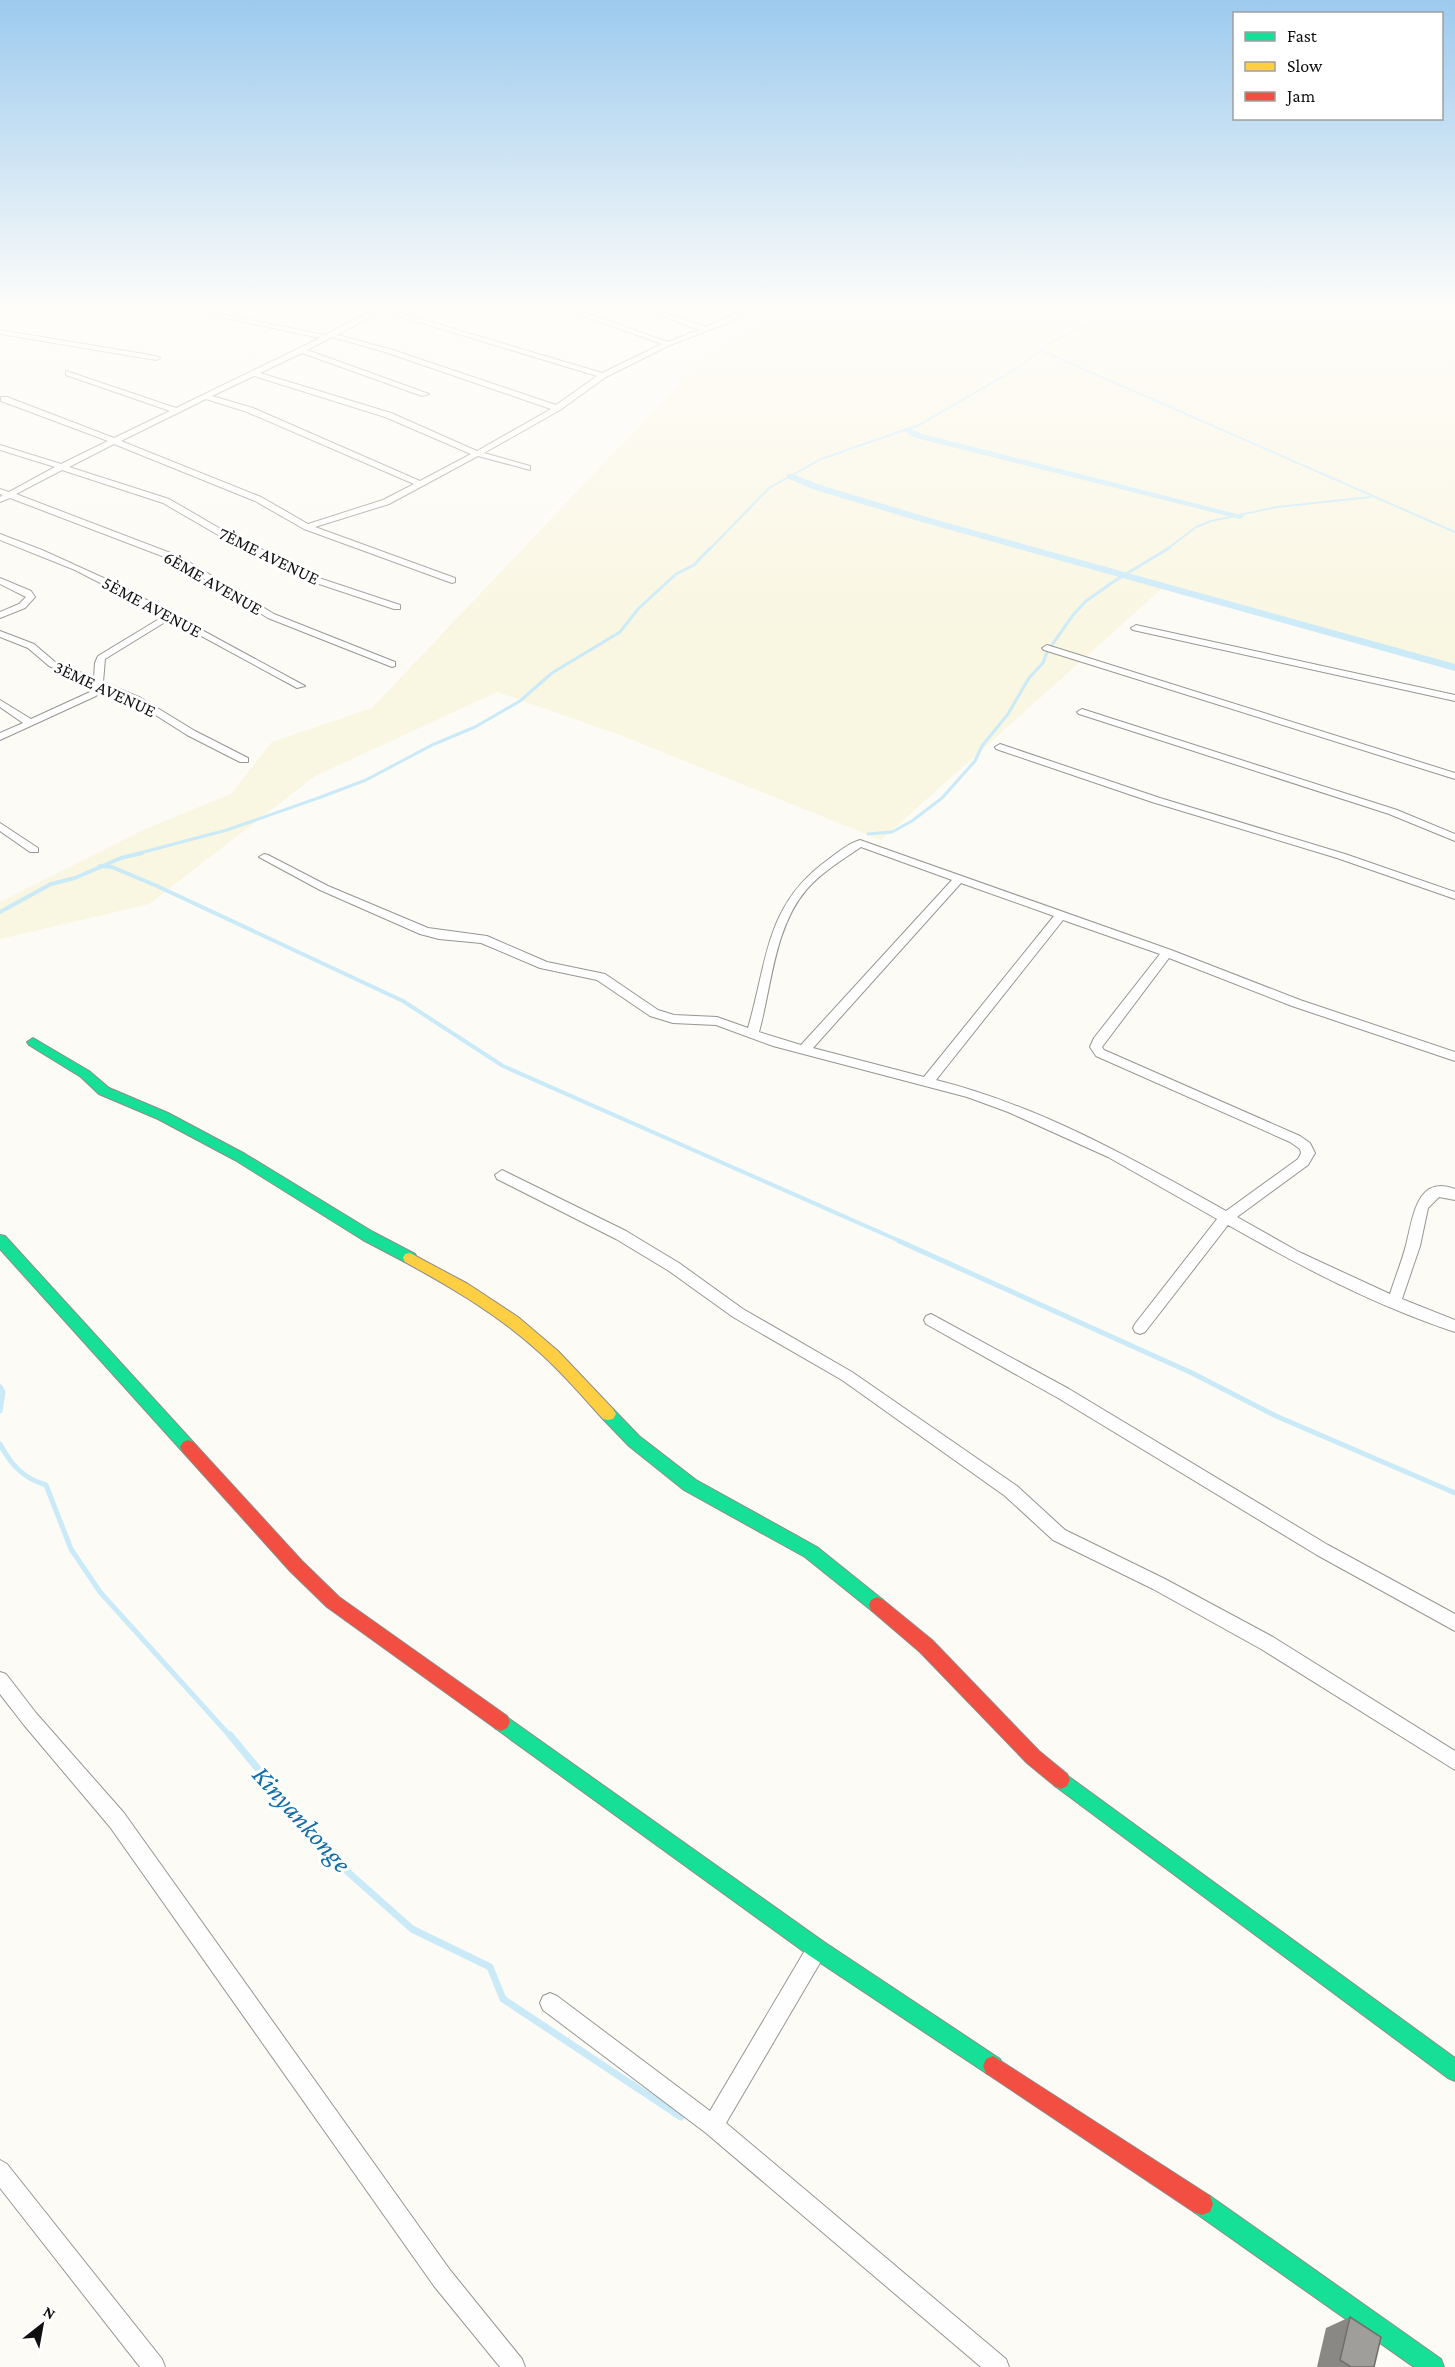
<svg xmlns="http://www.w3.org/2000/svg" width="1455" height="2367" font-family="'Crimson Pro',serif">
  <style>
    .farmland { fill: #f9f6e1 }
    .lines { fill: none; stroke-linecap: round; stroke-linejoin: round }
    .stream-far4 { stroke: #caeaf8; stroke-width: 2 }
    .stream-far3 { stroke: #caeaf8; stroke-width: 3 }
    .stream-far2 { stroke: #caeaf8; stroke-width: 4 }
    .stream-far1 { stroke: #caeaf8; stroke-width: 5 }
    .stream { stroke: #caeaf8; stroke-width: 7 }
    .canal { fill: #caeaf8; fill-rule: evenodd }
    .street-casing { stroke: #969693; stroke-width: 2 }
    .fast-casing { stroke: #8d8c8a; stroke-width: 2 }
    .slow-casing { stroke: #8d8c8a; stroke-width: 2 }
    .jam-casing { stroke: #8d8c8a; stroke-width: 2 }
    .street { fill: #fffefe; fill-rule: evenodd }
    .fast { fill: #16e098; fill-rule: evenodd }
    .slow { fill: #ffcf43; fill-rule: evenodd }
    .jam { fill: #f24e42; fill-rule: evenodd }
    .wall { fill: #8a8884 }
    .building { fill: #a09e9a; stroke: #706f6c; stroke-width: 1.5 }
    .labels { text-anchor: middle; stroke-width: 6; stroke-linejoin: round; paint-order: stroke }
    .far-street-label { font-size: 18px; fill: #101010; stroke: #fff }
    .near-water-label { font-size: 27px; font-style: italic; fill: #126fa8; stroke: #fff }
  </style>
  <rect width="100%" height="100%" fill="#fcfbf5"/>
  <path class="farmland" d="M778 310H1455V671L1166 585 881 840 620 735 497 692 315 776 149 904 0 939V902L145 829 231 794 272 742 372 708 691 371Z"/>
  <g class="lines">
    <path class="stream-far4" d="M1040 350 1455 532
      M709 550 769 488 821 459 919 425 1019 367 1053 341 1073 331 1131 310
      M1166 550 1196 527 1211 521 1277 507 1371 497"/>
    <path class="stream-far3" d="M868 834 892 832 912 821 942 798 975 761 982 746 1008 714 1029 678 1043 663 1047 652 1073 615 1086 601 1113 582 1169 548
      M136 854 227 830 321 797 366 780 432 745 475 727 520 701 552 673 620 632 638 609 676 574 694 565 710 548"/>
    <path class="stream-far2" d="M100 866 112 867 157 886 403 1001 503 1066 902 1242
      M0 912 51 884 75 878 121 858 142 853"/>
    <path class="stream-far1" d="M899 1241 1192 1373 1276 1416 1455 1493
      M0 1387 3 1392 0 1411
      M0 1444C11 1465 23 1478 46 1485L71 1549 100 1592 231 1737"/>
    <path class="stream" d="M230 1735 331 1857 412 1929 490 1967 503 1999 681 2117"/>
    <path class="canal" d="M907 427 922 434 1245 516 1240 519 916 438 902 430Z
      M787 474H793L820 485 930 518 1455 664V671L922 522 812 489 787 478Z"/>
    <defs>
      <path id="street" d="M187 310H200L325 335 373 310H391L602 373 662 344 567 310H577L668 342 699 330 646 310H656L706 327 740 310H748L725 324 670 345 606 377 560 410 484 453 530 466V470L478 456 389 504 315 527 455 578V582L452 583 304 529 255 501 114 444 69 467 169 499 238 539 272 554 298 571 400 605V609H394L292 575 266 558 232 543 163 503 62 470 16 494 181 557 274 614 395 662V666L392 667 268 618 175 561 10 498 0 502V497L3 495 0 494V489L9 492 55 467 0 450V445L61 464 108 441 1 401V397H7L114 438 170 411 66 375V371L176 408 320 338ZM381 311H382L597 376 556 405 390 349 337 335ZM332 337 385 352 551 409 477 451 391 413 260 373 302 353 422 396 429 394 307 350ZM254 376 385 417 471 454 420 481 253 408 212 396ZM206 399 247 412 414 484 383 500 308 524 261 497 121 441Z
        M0 330 156 356 160 358 156 360 0 334Z
        M0 534 42 550 119 585 305 686 297 688 170 619 105 659 103 682 141 698 195 731 248 758V762H240L187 735 135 702 101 688 96 696 0 740V733L23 723 0 707V700L31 719 90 692 93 685 49 666 28 648 0 637V631L34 644 55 662 94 678 95 663 98 656 164 616 75 570 0 540Z
        M0 578 31 591 35 597 25 608 0 618V612L19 604 26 597 0 584Z
        M1136 625 1455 695V701L1133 630 1131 628Z
        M1047 645 1455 773V779L1044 650 1042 648Z
        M1082 709 1397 810 1455 834V841L1389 814 1079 714 1077 712Z
        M1000 744 1160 798 1345 854 1455 892V899L1337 858 1152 802 996 749 995 747Z
        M0 823 38 848V852H30L0 831Z
        M860 840 1171 950 1300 1000 1455 1052V1061L1292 1006 1169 958 1102 1047 1104 1050 1300 1136 1310 1143 1315 1153 1308 1165 1237 1217 1299 1252 1390 1294C1395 1278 1402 1261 1406 1245 1413 1219 1416 1174 1455 1189V1200L1439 1197 1428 1208 1420 1246 1402 1299 1455 1320V1332C1376 1306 1300 1266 1228 1225L1145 1332 1140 1334 1135 1332 1133 1328 1135 1324 1217 1219 1108 1157 1008 1112 967 1097 773 1046 716 1025 673 1023 650 1016 597 980 540 968 481 943 439 939 420 934 320 890 259 857 264 854 268 855 328 886 428 928 487 936 547 962 605 974 658 1010 674 1015 717 1017 748 1028C768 960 765 904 829 859 838 852 849 843 860 840ZM861 847 952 880 801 1045 759 1032C772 985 774 927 807 889 822 872 842 860 861 847ZM961 883 1054 916 924 1077 813 1048ZM1063 920 1160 954 1094 1038 1090 1047 1096 1056 1290 1142 1300 1149 1301 1153 1298 1159 1226 1211C1133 1159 1040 1106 936 1080Z
        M502 1170 626 1231 679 1263 743 1309 852 1372 1017 1486 1065 1530 1165 1579 1273 1637 1455 1751V1770L1261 1649 1153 1589 1053 1540 1005 1496 842 1380 733 1317 669 1271 616 1239 497 1179 495 1175Z
        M931 1314 1069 1389 1328 1545 1455 1614V1631L1317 1555 1058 1398 926 1324 924 1320 926 1316Z
        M0 1672 6 1674 36 1713 124 1813 450 2270 522 2359 525 2367H500L434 2286 110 1827 24 1725 0 1694Z
        M817 1939 824 1942 827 1949 824 1956 726 2123 1006 2359 1009 2367H981L706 2133 543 2010 540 2003 543 1996 550 1993 557 1996 710 2111 810 1942Z
        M0 2160 7 2164 162 2359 165 2367H140L0 2188Z"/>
      <path id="fast" d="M33 1038 89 1071 109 1088 168 1113 245 1154 373 1232 415 1254 417 1258 415 1262H405L363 1240 235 1160 158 1119 99 1094 81 1077 29 1045 27 1042Z
        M0 1235 5 1236 193 1442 196 1447 193 1452 188 1454 183 1452 0 1249Z
        M608 1408 613 1409 639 1436 696 1480 817 1547 883 1600 885 1605 883 1610 877 1613 871 1610 805 1557 684 1490 629 1446 603 1419 600 1414 603 1409Z
        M501 1713 824 1942 1000 2059 1003 2066 1000 2073 993 2076 986 2073 810 1956 495 1728 492 1722 495 1716Z
        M1061 1771 1455 2058V2081L1448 2078 1055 1786 1052 1780 1055 1774Z
        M1202 2193 1210 2196 1441 2359 1444 2367H1414L1194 2212 1191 2204 1194 2196Z"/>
      <path id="slow" d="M410 1253 468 1284 518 1317 558 1351 613 1409 616 1414 613 1419 608 1420 603 1419C582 1396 562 1372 539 1352 499 1315 452 1288 405 1262L403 1258 405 1254Z"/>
      <path id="jam" d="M188 1440 193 1442 302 1561 339 1597 507 1716 510 1722 507 1728 501 1731 495 1728 327 1607 290 1571 183 1452 180 1447 183 1442Z
        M877 1597 883 1600 932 1640 1039 1751 1067 1774 1070 1780 1067 1786 1061 1789 1055 1786 1027 1763 920 1652 871 1610 869 1605 871 1600Z
        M993 2056 1210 2196 1213 2204 1210 2212 1202 2215 1194 2212 986 2073 983 2066 986 2059Z"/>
    </defs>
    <use href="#street" class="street-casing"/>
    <use href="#fast" class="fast-casing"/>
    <use href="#slow" class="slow-casing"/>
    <use href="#jam" class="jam-casing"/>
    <use href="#street" class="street"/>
    <use href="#fast" class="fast"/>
    <use href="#slow" class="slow"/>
    <use href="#jam" class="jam"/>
  </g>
  <path class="wall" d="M1350 2317 1374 2367H1317L1326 2328Z"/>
  <path class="building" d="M1350 2317 1381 2337 1374 2367H1351L1340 2360Z"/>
  <linearGradient id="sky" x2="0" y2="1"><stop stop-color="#9ccaee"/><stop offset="0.48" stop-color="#fefdfa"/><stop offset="1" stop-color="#fefdfa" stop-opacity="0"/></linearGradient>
  <rect width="1455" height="641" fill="url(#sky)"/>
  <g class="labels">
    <g class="far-street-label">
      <text transform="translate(269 556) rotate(26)" y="6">7ÈME AVENUE</text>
      <text transform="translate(213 583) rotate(30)" y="6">6ÈME AVENUE</text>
      <text transform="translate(152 607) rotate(28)" y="6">5ÈME AVENUE</text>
      <text transform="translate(105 689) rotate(25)" y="6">3ÈME AVENUE</text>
    </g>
    <g class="near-water-label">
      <text transform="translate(302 1819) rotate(48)" y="9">Kinyankonge</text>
    </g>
  </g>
  <rect x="1233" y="12" width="210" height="108" fill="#ffffff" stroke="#9f9f9f" stroke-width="1.5"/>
  <rect x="1245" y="32" width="30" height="9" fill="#16e098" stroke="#9f9f9f" stroke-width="1.5"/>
  <text x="1287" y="42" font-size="18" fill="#101010">Fast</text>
  <rect x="1245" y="62" width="30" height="9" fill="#ffcf43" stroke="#9f9f9f" stroke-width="1.5"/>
  <text x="1287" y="72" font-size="18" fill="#101010">Slow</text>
  <rect x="1245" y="92" width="30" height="9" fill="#f24e42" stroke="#9f9f9f" stroke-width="1.5"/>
  <text x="1287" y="102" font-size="18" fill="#101010">Jam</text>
  <g transform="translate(42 2325) rotate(31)" stroke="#ffffff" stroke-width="4.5" paint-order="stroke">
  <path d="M0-4.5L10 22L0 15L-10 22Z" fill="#101010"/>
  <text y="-9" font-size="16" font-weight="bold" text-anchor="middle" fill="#101010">N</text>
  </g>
</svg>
